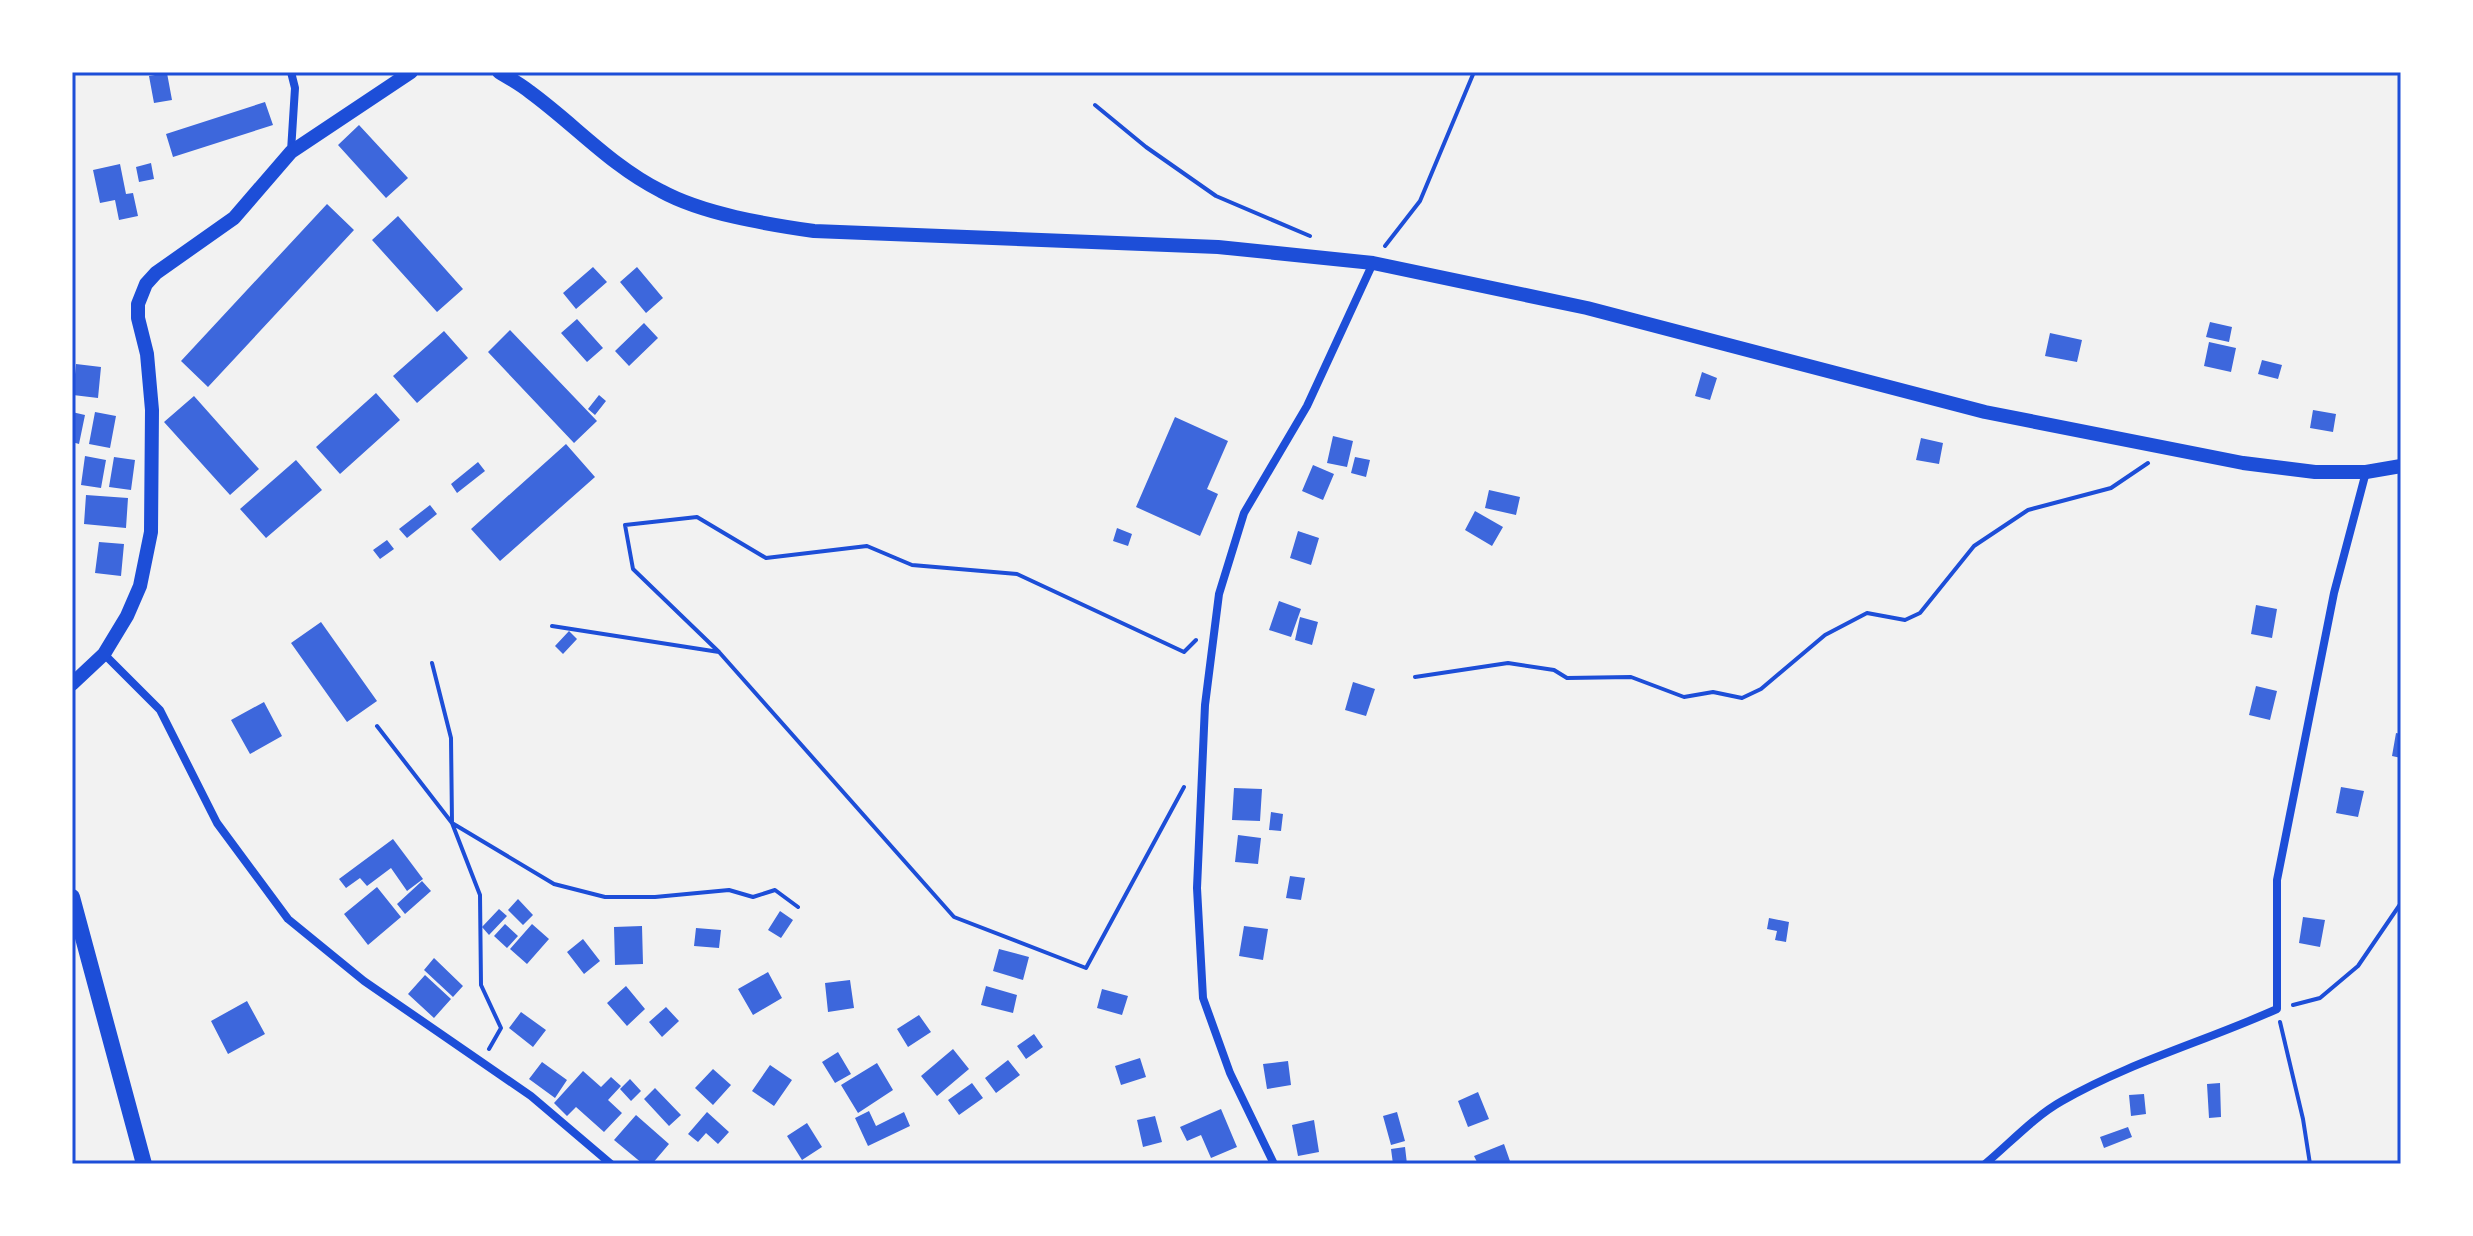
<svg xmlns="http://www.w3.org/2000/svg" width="2473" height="1236" font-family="'Source Serif 4',serif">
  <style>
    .building { fill: #3d67dc }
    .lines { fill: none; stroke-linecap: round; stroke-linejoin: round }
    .path { stroke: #1d4ed8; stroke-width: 4 }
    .minor { stroke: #1d4ed8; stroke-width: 8 }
    .tertiary { stroke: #1d4ed8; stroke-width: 14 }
    .primary { stroke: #1d4ed8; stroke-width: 16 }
    .neatline { fill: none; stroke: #1d4ed8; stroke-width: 3 }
  </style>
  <rect width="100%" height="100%" fill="#f2f2f2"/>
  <path class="building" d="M167 73 172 100 154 103 149 76Z
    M265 102 273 125 173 157 166 134Z
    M359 125 408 178 386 198 338 145Z
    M151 163 154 179 139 182 136 167Z
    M120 164 126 194 133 193 138 216 119 220 115 200 100 203 93 170Z
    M327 204 354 230 208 387 181 361Z
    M398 216 463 289 437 312 372 240Z
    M593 267 607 282 576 309 563 293Z
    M637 267 663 298 646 313 620 282Z
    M577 319 603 348 587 362 561 333Z
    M2210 322 2232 327 2229 342 2206 337Z
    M644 323 658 338 629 366 615 351Z
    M510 330 597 421 574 443 488 352Z
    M444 331 468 358 417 403 393 376Z
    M2050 333 2082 340 2077 362 2045 356Z
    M2209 342 2236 348 2231 372 2204 366Z
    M2262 360 2282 365 2278 379 2258 374Z
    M76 364 101 367 98 398 73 395Z
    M1702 372 1717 378 1710 400 1695 396Z
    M376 393 400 420 340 474 316 447Z
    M599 395 606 401 595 415 588 409Z
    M194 396 259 469 230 495 164 422Z
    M2313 410 2336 414 2333 432 2310 428Z
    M72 412 85 415 79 444 72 442Z
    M95 412 116 416 110 448 89 444Z
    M1175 417 1228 441 1207 489 1218 494 1200 536 1136 507Z
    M1333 436 1353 441 1347 467 1327 463Z
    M1921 438 1943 443 1939 464 1916 460Z
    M566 444 595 477 500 561 471 529Z
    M85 456 106 460 101 488 81 485Z
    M114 457 135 460 131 490 109 487Z
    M1355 457 1370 460 1366 477 1351 473Z
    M296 460 322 490 266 538 240 509Z
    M478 462 485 471 457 493 451 484Z
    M1313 465 1334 474 1323 500 1302 491Z
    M1489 490 1520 497 1516 515 1485 508Z
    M86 495 128 498 126 528 84 524Z
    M430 505 437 514 407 538 399 529Z
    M1475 511 1503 527 1492 546 1465 530Z
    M1117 528 1132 534 1128 546 1113 541Z
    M1298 531 1319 538 1311 565 1290 558Z
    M387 540 394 549 380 559 373 550Z
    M99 542 124 544 121 576 95 573Z
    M1279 601 1301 609 1291 637 1269 630Z
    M2256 605 2277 609 2272 638 2251 634Z
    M1300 617 1318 622 1312 645 1295 640Z
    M321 622 377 701 347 722 291 643Z
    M569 631 577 639 563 654 555 646Z
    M1353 682 1375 689 1366 716 1345 710Z
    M2256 686 2277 691 2270 720 2249 715Z
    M264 702 282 736 250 754 231 720Z
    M2396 733 2401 734V758L2392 756Z
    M2341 787 2364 791 2358 817 2336 813Z
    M1234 788 1262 789 1260 821 1232 820Z
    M1271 812 1283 814 1281 831 1269 830Z
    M1238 835 1261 838 1258 864 1235 862Z
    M393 839 423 879 407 891 391 868 367 886 360 878 346 888 339 879Z
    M1290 876 1305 878 1301 900 1286 898Z
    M422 881 431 891 405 914 397 904Z
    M377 887 401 917 368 945 344 914Z
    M518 899 533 915 523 925 508 910Z
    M499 909 507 916 489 935 482 927Z
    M780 911 793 920 781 938 768 930Z
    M2303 917 2325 920 2320 947 2299 943Z
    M1769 918 1789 922 1786 942 1775 940 1777 931 1767 929Z
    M505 924 518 936 507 948 494 936Z
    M532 924 549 939 527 964 510 949Z
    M642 926 643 964 615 965 614 927Z
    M1244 926 1268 929 1263 960 1239 956Z
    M696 928 721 930 719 948 694 946Z
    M583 939 600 961 584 974 567 952Z
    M999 949 1029 957 1023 980 993 971Z
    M434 958 463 986 453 997 424 970Z
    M768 972 782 998 753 1015 738 989Z
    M425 975 451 999 434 1018 408 994Z
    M850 980 854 1008 828 1012 825 983Z
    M626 986 645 1009 627 1026 607 1003Z
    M986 986 1017 995 1013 1013 981 1005Z
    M1102 989 1128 996 1122 1015 1097 1008Z
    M247 1001 265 1034 228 1054 211 1021Z
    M666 1007 679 1021 662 1037 649 1022Z
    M521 1012 546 1030 533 1047 509 1028Z
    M919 1015 931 1032 908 1047 897 1029Z
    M1034 1034 1043 1047 1026 1059 1017 1046Z
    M953 1049 969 1069 937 1096 921 1076Z
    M838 1052 851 1074 835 1083 822 1062Z
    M1140 1058 1146 1077 1121 1085 1115 1066Z
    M1008 1060 1020 1075 996 1093 985 1078Z
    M1288 1061 1291 1085 1267 1089 1263 1064Z
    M542 1062 567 1080 555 1098 529 1079Z
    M877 1063 893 1090 858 1113 841 1085Z
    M770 1065 792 1080 774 1106 752 1091Z
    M713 1069 731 1085 713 1105 695 1088Z
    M583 1071 601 1087 611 1077 621 1086 608 1100 622 1113 604 1132 576 1107 567 1116 554 1103Z
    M630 1079 641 1091 631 1101 620 1089Z
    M972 1083 983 1098 959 1115 948 1100Z
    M2220 1083 2221 1117 2209 1118 2207 1084Z
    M655 1088 681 1115 669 1126 644 1099Z
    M1478 1092 1489 1119 1468 1127 1458 1101Z
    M2144 1094 2146 1114 2131 1116 2129 1095Z
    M1221 1109 1237 1147 1211 1158 1201 1135 1187 1141 1180 1127Z
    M869 1111 876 1126 904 1112 910 1126 868 1146 855 1118Z
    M707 1112 729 1132 718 1144 706 1133 698 1142 688 1134Z
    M1397 1112 1405 1141 1391 1145 1383 1116Z
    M636 1115 669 1144 652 1164H643L614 1140Z
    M1155 1116 1162 1142 1143 1147 1137 1120Z
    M1314 1120 1319 1152 1298 1156 1292 1125Z
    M807 1123 822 1147 802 1160 787 1136Z
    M2128 1127 2132 1137 2104 1148 2100 1137Z
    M1504 1144 1511 1164H1478L1474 1156Z
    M1405 1147 1407 1164H1393L1391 1149Z"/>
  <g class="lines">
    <path class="path" d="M1095 105 1146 147 1216 196 1310 236
      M1385 246 1420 201 1474 72
      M552 626 719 652
      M432 663 451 738 452 823 554 884 605 897H655L729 890 753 897 775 890 798 907
      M1415 677 1508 663 1554 670 1567 678 1631 677 1684 697 1713 692 1742 698 1761 689 1825 635 1867 613 1905 620 1920 613 1974 546 2028 510 2111 488 2148 463
      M377 726 452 823 480 895 481 985 501 1028 489 1049
      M1184 787 1086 968 954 917 719 652 633 569 625 525 697 517 766 558 867 546 912 565 1017 574 1184 652 1196 640
      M2293 1005 2320 998 2358 966 2401 903
      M2280 1022 2303 1119 2310 1164"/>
    <path class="minor" d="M291 72 295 88 291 151
      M104 654 160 710 217 823 288 919 364 981 531 1096 611 1164
      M1274 1164 1230 1073 1203 998 1197 888 1205 705 1219 594 1244 513 1307 406 1373 263
      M1985 1164C2009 1144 2035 1116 2062 1101 2130 1062 2206 1041 2277 1009V880L2334 593 2366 472"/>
    <path class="tertiary" d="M499 72C509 78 520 84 530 92 574 124 611 166 661 191 703 214 766 224 814 231L1218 247 1373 263 1587 308 1985 412 2243 463 2315 472H2366L2401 466
      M72 684 104 654 127 616 140 586 151 532 152 410 147 354 138 318V304L146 284 156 273 234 218 291 152 411 72"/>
    <path class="primary" d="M72 897 144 1164"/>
  </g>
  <rect width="2473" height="1236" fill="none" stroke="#ffffff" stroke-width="148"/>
  <rect x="74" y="74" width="2325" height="1088" class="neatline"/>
</svg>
